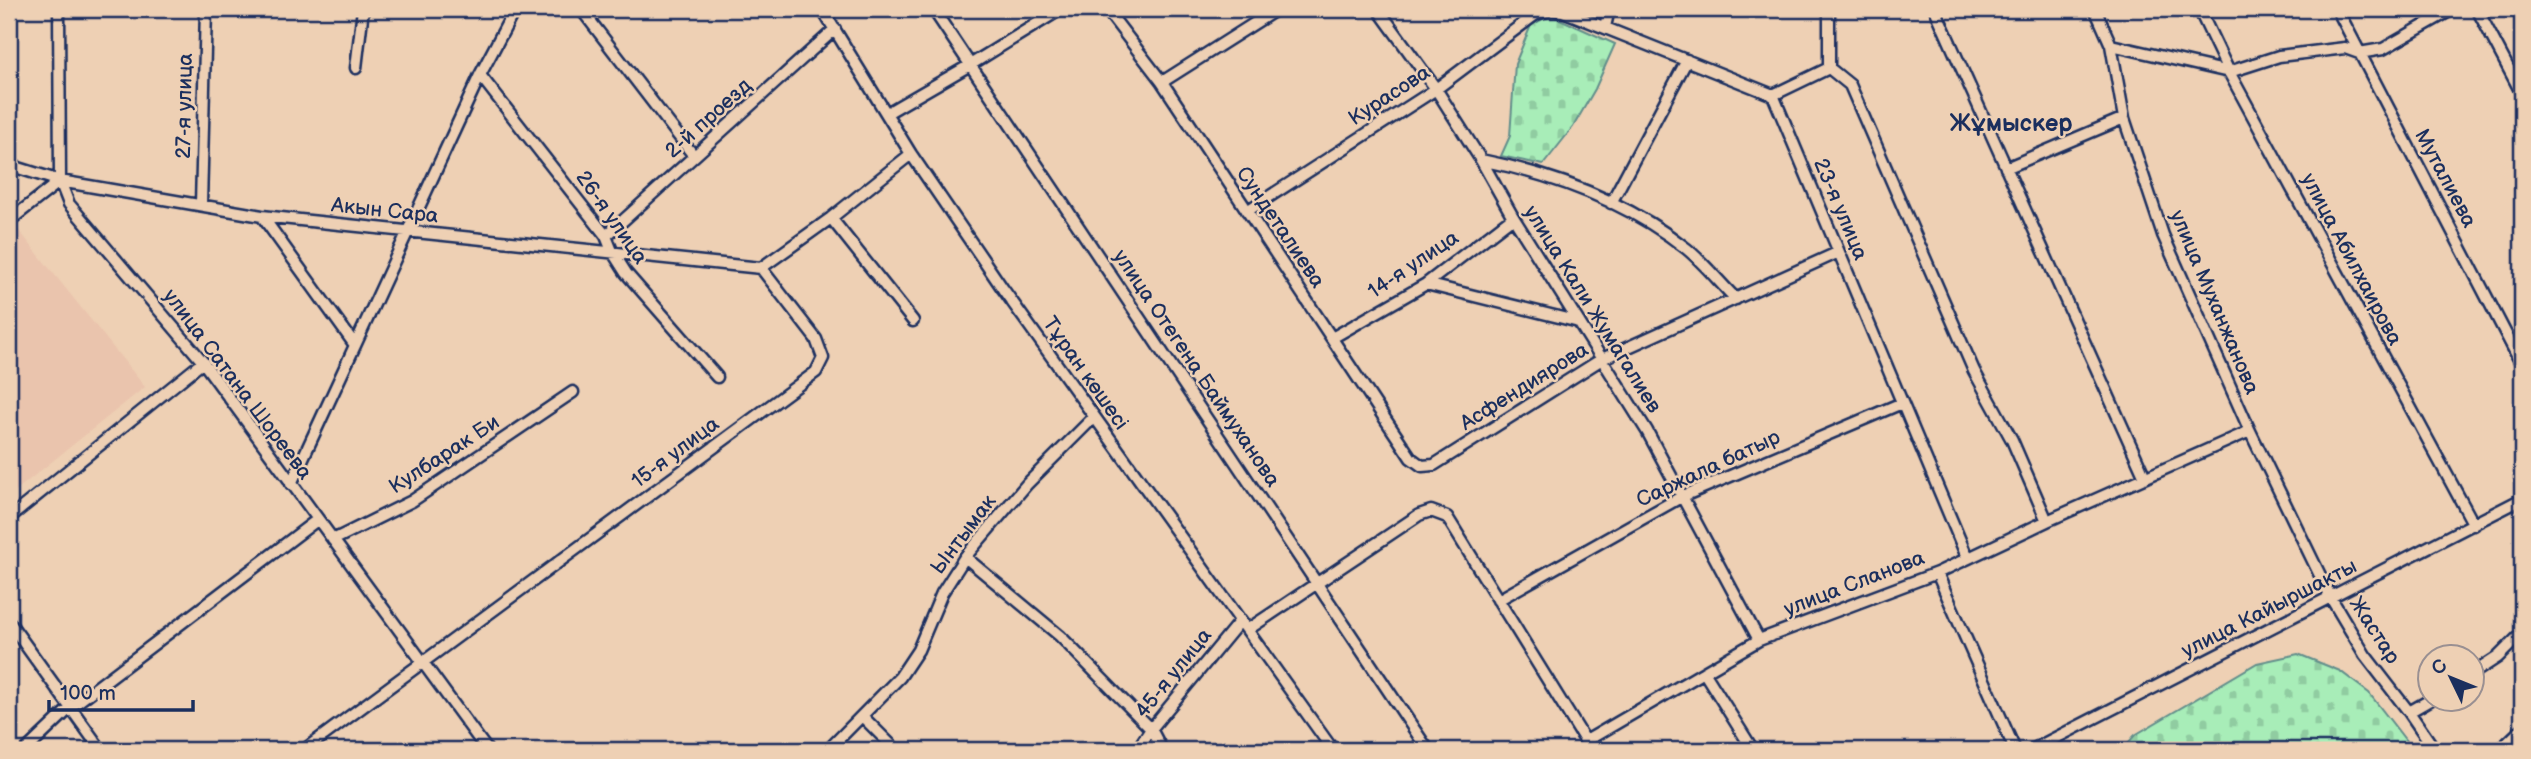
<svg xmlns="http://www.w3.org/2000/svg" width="2531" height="759" font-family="'Balsamiq Sans',sans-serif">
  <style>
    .built { fill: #eac4ad }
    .cemetery { fill: url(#cemetery-stones); stroke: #628e8b; stroke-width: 2 }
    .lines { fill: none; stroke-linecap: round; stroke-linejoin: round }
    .minor-casing { stroke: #1b2f5e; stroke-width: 15 }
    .minor { stroke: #eed0b4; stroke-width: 10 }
    .labels { text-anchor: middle; stroke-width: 5; stroke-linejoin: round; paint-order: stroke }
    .street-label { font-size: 21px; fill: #1b2f5e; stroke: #eed0b4 }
    .quarter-label { font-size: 24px; font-weight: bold; fill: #1b2f5e; stroke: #eed0b4 }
  </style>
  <defs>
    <pattern id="cemetery-stones" width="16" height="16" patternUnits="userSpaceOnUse" patternTransform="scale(1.75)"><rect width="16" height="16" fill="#a8edb8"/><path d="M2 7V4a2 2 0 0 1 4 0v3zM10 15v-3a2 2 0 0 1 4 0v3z" fill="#90cca1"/></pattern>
  </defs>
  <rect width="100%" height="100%" fill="#eed0b4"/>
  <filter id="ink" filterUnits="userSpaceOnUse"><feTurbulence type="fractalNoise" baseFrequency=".0143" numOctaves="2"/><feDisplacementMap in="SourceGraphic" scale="14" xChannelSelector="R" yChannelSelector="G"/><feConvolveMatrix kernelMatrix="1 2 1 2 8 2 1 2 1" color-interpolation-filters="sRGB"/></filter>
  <g filter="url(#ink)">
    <path class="built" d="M17 228 145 387 9 496V235Z"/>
    <path class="cemetery" d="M1551 15 1615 44 1595 89 1573 127 1543 165 1501 156 1510 136 1515 64 1531 25Z
      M2298 654 2340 671 2369 693 2413 750H2122L2135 735 2257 663Z"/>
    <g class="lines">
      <defs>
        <path id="minor" d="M59 9 60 181 69 204 203 362 487 750
          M581 9 694 156
          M822 9 911 154 1003 289 1333 750
          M933 9 1428 750
          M1106 9 1162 82 1411 458 1422 466 1434 465 1602 359 1839 252
          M1378 9 1436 89 1481 160 1513 217 1647 431 1759 640
          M1935 9 2145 477
          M2095 9 2111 45 2124 118 2163 235 2250 431 2331 598 2365 655 2409 712 2435 750
          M2199 9 2229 72 2474 525
          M2337 9 2522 365
          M2477 9 2522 94
          M1605 27 1609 9
          M2111 45 2229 72 2279 56 2345 48 2359 53 2383 49 2453 9
          M356 68 363 9
          M1829 68 1850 85 1974 371 2012 440 2047 521
          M480 75 606 236 612 251 626 273 717 377
          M1162 82 1277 9
          M1773 95 1829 68V9
          M887 113 970 65 1061 9
          M1481 160C1555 175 1628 202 1687 249 1705 264 1720 283 1736 299
          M9 165 60 181 262 216 761 268
          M2006 168 2124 118
          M1611 203 1687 60
          M201 204 206 9
          M1247 211 1436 89 1536 14 1550 10 1563 11 1773 95 1967 557
          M262 216 355 345
          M831 218 913 321
          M9 221 60 181
          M606 236 835 29
          M1426 284 1579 322
          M1332 338 1426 284 1513 217
          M291 484 480 75 515 9
          M9 518 203 362
          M333 540 412 501 573 392
          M965 557 1060 636 1151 729 1162 750
          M1937 573 2015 750
          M1498 600 1681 497 1902 403
          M9 622 101 750
          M1247 630 1419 515 1431 511 1447 517 1591 750
          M1704 672 1753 750
          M2472 674 2498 657 2522 633
          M2409 712 2430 700
          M862 716 896 750
          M1586 741 1759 640 1937 573 2047 521 2250 431
          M26 750 71 707 317 520
          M304 750 816 372 823 358 816 339 761 268 831 218 911 154
          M828 750 900 677 918 650 942 593 965 557 1027 484 1093 418
          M1137 750 1151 729 1240 621
          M2032 750 2522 499
          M2500 750 2522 729"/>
      </defs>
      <use href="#minor" class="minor-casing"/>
      <use href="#minor" class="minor"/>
    </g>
  </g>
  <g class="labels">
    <g class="street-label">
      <text transform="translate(1389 95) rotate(-33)" y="7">Курасова</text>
      <text transform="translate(184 106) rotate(-89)" y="7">27-я улица</text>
      <text transform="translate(708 118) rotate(-42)" y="7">2-й проезд</text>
      <text transform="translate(2446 178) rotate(62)" y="7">Муталиева</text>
      <text transform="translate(1841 209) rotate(67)" y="7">23-я улица</text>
      <text transform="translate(385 210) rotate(6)" y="7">Акын Сара</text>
      <text transform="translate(612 217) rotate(55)" y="7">26-я улица</text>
      <text transform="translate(1281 227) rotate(56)" y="7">Сундеталиева</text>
      <text transform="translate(2352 259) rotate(62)" y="7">улица Абилхаирова</text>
      <text transform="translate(1413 264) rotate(-34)" y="7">14-я улица</text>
      <text transform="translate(2215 302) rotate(67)" y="7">улица Муханжанова</text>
      <text transform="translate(1593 309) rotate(58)" y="7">улица Кали Жумагалиев</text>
      <text transform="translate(1197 368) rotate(56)" y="7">улица Отегена Баймуханова</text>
      <text transform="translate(1086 373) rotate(55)" y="7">Тұран көшесі</text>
      <text transform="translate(238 384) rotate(53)" y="7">улица Сатана Шореева</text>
      <text transform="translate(1524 386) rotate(-32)" y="7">Асфендиярова</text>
      <text transform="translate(675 452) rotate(-37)" y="7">15-я улица</text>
      <text transform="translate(444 454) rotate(-33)" y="7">Кулбарак Би</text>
      <text transform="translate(1708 468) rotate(-25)" y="7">Саржала батыр</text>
      <text transform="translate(963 534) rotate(-53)" y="7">Ынтымак</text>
      <text transform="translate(1854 583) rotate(-21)" y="7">улица Сланова</text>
      <text transform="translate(2269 608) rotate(-27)" y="7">улица Кайыршакты</text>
      <text transform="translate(2375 630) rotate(57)" y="7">Жастар</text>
      <text transform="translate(1173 673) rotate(-51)" y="7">45-я улица</text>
    </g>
    <g class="quarter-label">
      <text x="2011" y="131">Жұмыскер</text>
    </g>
  </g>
  <rect width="2531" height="759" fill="none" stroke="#eed0b4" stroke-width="35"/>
  <rect x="18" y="18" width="2496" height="724" fill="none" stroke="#1b2f5e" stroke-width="2.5" filter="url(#ink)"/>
  <g transform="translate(2451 678) rotate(313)"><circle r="33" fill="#eed0b4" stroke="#9a9092" stroke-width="2"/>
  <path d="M0-5L12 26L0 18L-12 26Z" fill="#1b2f5e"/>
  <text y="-10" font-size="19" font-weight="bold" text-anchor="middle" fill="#1b2f5e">С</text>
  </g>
  <path d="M49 700v10h144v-10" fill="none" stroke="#1b2f5e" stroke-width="3.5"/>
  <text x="60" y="700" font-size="21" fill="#1b2f5e" stroke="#eed0b4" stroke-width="5" paint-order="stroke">100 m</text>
</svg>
